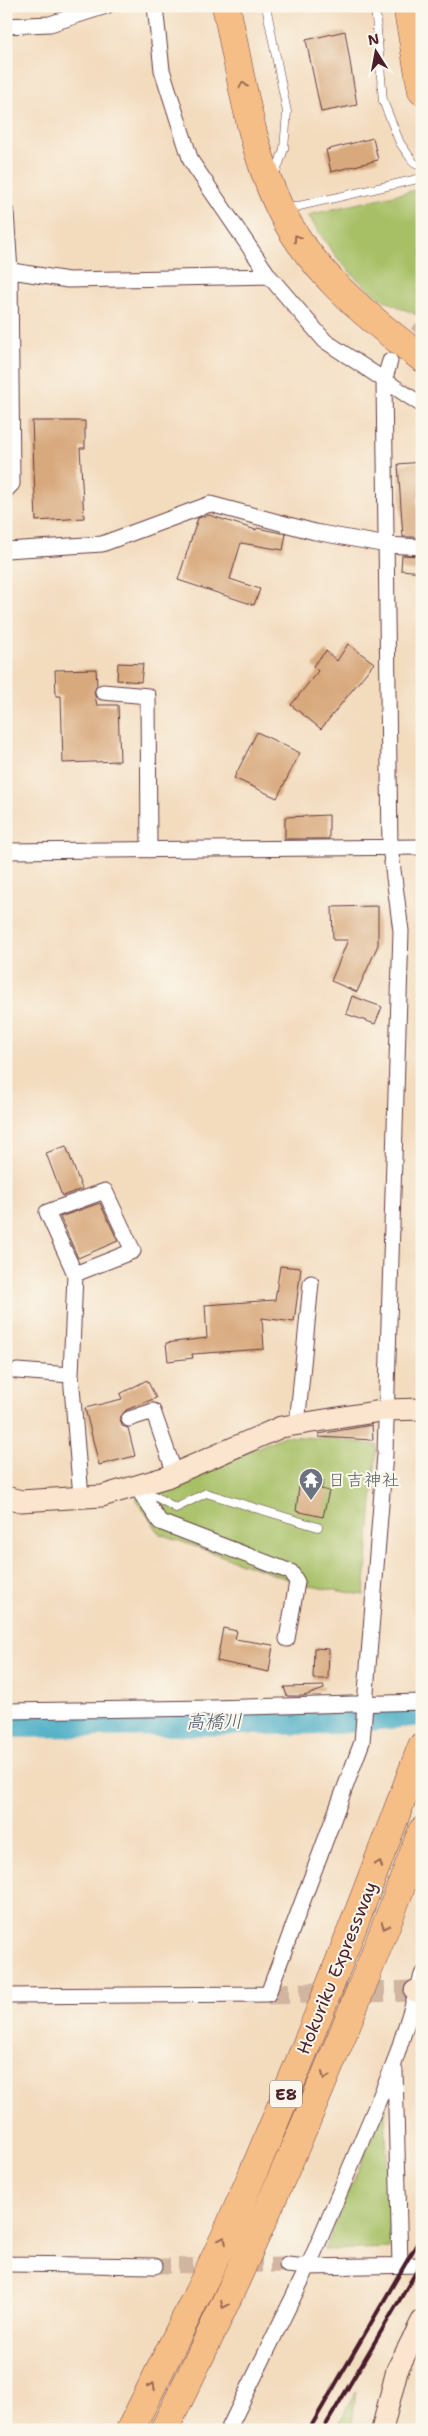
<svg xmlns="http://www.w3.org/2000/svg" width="428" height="2436" font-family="'Shantell Sans','Klee One',sans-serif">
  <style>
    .green { fill: #a7c066; stroke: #787048 }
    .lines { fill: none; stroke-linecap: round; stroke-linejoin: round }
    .river { stroke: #46acc5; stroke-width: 30 }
    .building { fill: #d8a97d }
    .street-tunnel { stroke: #d1b5a1; stroke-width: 15; stroke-dasharray: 15 8; stroke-linecap: butt }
    .secondary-tunnel { stroke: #d1b5a1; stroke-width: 21; stroke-dasharray: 21 11; stroke-linecap: butt }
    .lane-casing { stroke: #633b41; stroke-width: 9 }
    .street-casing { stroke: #633b41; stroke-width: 17 }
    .secondary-casing { stroke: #633b41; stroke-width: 23 }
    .highway-casing { stroke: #633b41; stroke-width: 29 }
    .lane { stroke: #fff; stroke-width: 8 }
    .street { stroke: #fff; stroke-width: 15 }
    .secondary { stroke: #fbe5cf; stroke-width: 21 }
    .highway { stroke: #f6be87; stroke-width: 28 }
    .rail { stroke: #4a1f2b; stroke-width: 4 }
    .oneway { stroke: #976754 }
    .labels { text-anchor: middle; stroke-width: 4; stroke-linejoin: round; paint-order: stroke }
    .shield { fill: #fbf7ec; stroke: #7f6065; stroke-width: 1 }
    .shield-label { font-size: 16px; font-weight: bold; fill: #4a1f2b }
    .worship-label { font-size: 18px; fill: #5b616d; stroke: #fbf7ec; text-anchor: start }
    .street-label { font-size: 18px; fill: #4a1f2b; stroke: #fbf7ec }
    .water-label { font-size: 19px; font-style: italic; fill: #485769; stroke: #fbf7ec }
  </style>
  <rect width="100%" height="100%" fill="#fbf7ec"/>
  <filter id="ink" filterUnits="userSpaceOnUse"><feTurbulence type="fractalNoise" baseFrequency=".02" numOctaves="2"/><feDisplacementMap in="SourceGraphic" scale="10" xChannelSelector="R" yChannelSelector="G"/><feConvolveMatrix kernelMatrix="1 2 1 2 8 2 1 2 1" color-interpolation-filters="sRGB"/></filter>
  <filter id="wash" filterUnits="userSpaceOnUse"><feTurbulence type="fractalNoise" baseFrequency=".0096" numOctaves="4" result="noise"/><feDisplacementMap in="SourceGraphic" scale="20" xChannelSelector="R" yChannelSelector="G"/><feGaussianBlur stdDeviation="1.12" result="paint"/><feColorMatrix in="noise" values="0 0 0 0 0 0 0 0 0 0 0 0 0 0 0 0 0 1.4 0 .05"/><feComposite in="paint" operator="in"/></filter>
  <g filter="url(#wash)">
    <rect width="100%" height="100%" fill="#f3dbbe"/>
    <path class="green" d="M416 190 422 202V317C409 311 395 306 383 299 350 278 328 248 308 215Z
      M284 1436 335 1439 377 1445 364 1595 304 1585 160 1534 136 1499Z
      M385 2107 390 2248 324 2250Z
      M356 2392 351 2430H335Z"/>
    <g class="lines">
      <path class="river" d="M6 1723 335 1719 422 1711"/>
    </g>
    <g id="blocks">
      <path class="building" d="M345 31 357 105 321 112 306 40Z
        M373 138 378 160 331 172 326 150Z
        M32 421H85V448H80L84 518 36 521Z
        M422 462V498L417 499 419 537H403L398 464Z
        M209 515 256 530 257 528 286 534 283 550 241 543 230 579 260 589 254 605 178 580 198 518Z
        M402 555 422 556V572L401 570Z
        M348 644 374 663 321 729 291 705 318 671 313 666 326 651 337 661Z
        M118 663 143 664 141 682 117 680Z
        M96 669 97 685 94 692 97 705H118L120 761 63 763 61 696H56L55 670Z
        M257 732 300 753 277 798 234 778Z
        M329 815V839H285V817Z
        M378 906V945L357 992 331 981 348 940H333L332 907Z
        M352 996 382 1007 375 1024 346 1014Z
        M66 1146 82 1189 62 1196 46 1153Z
        M100 1203 118 1241 78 1258 60 1217Z
        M280 1266 301 1268 294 1322 262 1318 264 1349 192 1354 193 1358 168 1361 166 1343 207 1338 205 1305 275 1300Z
        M147 1380 156 1398 126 1410 120 1418 122 1426 128 1428 135 1456 99 1465 85 1408 122 1399 120 1394Z
        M372 1425 373 1440 319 1437V1434Z
        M310 1475 324 1481 321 1489 329 1491 323 1517 296 1511 299 1487 307 1488Z
        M223 1628 237 1631 235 1639 273 1645 269 1672 217 1661Z
        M314 1648 329 1649 328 1679H313Z
        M324 1686V1689L304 1696H287L284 1687Z"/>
    </g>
  </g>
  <g filter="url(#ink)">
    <use href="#blocks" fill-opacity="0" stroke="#633b41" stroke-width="1"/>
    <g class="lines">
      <path class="street-tunnel" d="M400 350 422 328
        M155 2266 287 2265"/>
      <path class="secondary-tunnel" d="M268 1994 415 1991"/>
      <defs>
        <path id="lane" d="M266 6 287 112 284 149 275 175
          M375 6 383 101 400 143 414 163 422 167
          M286 209 422 178
          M142 1489 176 1508 206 1493 318 1527"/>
        <path id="street" d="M155 6 162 70 191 161 269 276 325 341 422 405
          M6 26 50 24 106 6
          M6 212 10 271 12 484 6 490
          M6 270 68 280 269 276
          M6 550 102 544 210 504 315 532 387 545 422 547
          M103 692 148 696 149 850
          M6 851 422 847
          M17 1371 71 1375 81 1497
          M71 1375 75 1274 47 1212 105 1191 133 1251 75 1274
          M129 1419 153 1411 175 1474
          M297 1425 311 1283
          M136 1486 160 1522 291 1572 297 1582 287 1639
          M6 1711 213 1708 422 1702
          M6 1996 268 1994 362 1742 385 1454 401 931 390 847 384 381 390 361
          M395 2071 400 2265
          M6 2262 10 2264 155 2266
          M287 2265 308 2267 422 2265
          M228 2430 308 2267 394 2064 422 1975"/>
        <path id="secondary" d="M6 1497 21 1501 102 1496 167 1477 281 1427 387 1410 422 1409
          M415 1991H422
          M382 2430 397 2370 422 2321"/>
        <path id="highway" d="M226 6C241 74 250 148 281 211 312 272 368 318 422 358
          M407 6 422 91
          M130 2430C163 2364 197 2297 228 2230 299 2071 360 1909 422 1746
          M164 2430C261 2235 346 2035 422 1831"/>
      </defs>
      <use href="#lane" class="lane-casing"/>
      <use href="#street" class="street-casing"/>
      <use href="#secondary" class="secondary-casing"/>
      <use href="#highway" class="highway-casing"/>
      <use href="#lane" class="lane"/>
      <use href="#street" class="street"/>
      <use href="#secondary" class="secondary"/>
      <use href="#highway" class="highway"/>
      <path class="rail" d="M309 2430 422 2235
        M323 2430 422 2262"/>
    </g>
    <defs><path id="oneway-chevron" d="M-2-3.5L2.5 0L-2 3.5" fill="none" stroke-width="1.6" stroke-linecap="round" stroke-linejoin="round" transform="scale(1.25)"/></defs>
    <g class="oneway">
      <use href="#oneway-chevron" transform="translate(243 85) rotate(-102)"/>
      <use href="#oneway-chevron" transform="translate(297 238) rotate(-124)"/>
      <use href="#oneway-chevron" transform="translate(379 1864) rotate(-69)"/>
      <use href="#oneway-chevron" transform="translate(385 1926) rotate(112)"/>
      <use href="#oneway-chevron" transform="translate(325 2076) rotate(112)"/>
      <use href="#oneway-chevron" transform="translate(223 2240) rotate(-64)"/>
      <use href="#oneway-chevron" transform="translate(224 2305) rotate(115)"/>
      <use href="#oneway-chevron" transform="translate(152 2386) rotate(-63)"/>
    </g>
  </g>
  <defs>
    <symbol id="temple-pin" viewBox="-11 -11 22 30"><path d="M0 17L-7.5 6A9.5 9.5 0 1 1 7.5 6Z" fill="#6b7280" stroke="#fbf7ec"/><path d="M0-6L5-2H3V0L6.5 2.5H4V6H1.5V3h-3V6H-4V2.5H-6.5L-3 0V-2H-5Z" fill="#fff"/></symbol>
  </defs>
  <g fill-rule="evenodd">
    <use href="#temple-pin" x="297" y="1466" width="28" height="38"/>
  </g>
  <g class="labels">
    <rect class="shield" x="270" y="2080.5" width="32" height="27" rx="4"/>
    <g class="shield-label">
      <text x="286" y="2100">E8</text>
    </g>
    <g class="worship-label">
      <text x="328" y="1486">日吉神社</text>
    </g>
    <g class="street-label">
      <text transform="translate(337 1968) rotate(-68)" y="6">Hokuriku Expressway</text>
    </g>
    <g class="water-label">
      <text transform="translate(214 1721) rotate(-1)" y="7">高橋川</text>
    </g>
  </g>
  <rect width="428" height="2436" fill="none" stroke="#fbf7ec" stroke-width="25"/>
  <g transform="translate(376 52) rotate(349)" stroke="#fbf7ec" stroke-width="4" paint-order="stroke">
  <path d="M0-4L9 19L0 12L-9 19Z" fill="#4a1f2b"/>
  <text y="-8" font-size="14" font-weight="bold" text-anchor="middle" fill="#4a1f2b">N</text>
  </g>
</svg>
